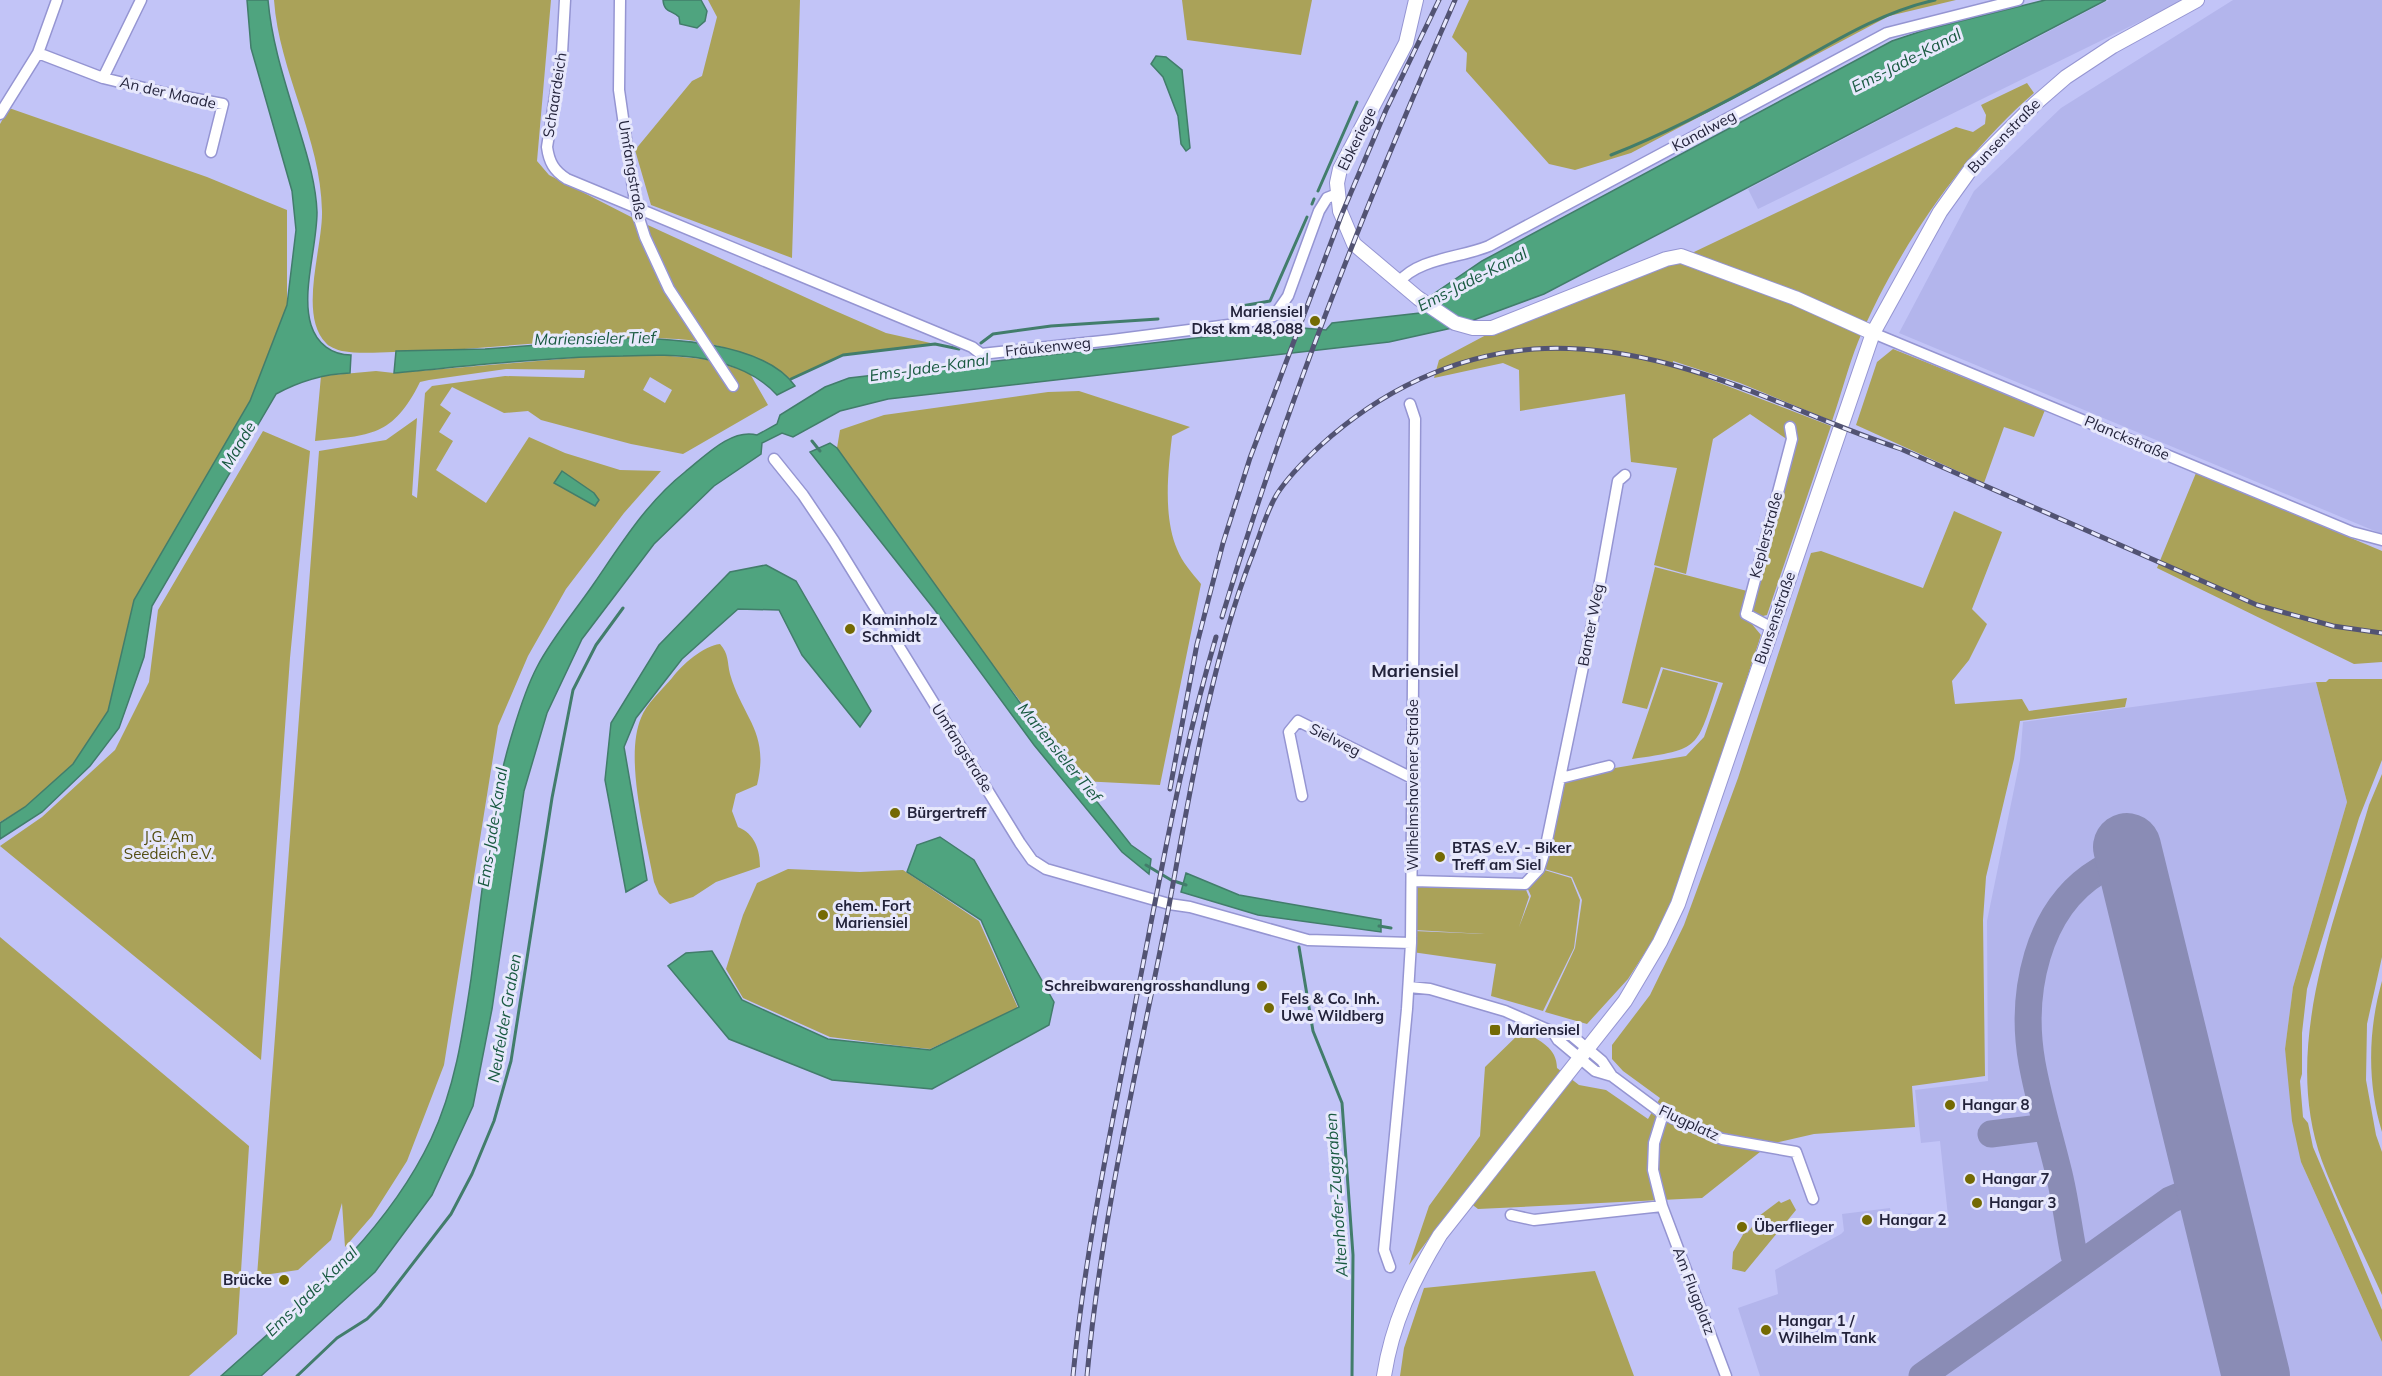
<svg xmlns="http://www.w3.org/2000/svg" width="2382" height="1376" font-family="Mulish,sans-serif">
  <style>
    .built { fill: #b3b5ec }
    .green { fill: #aaa259; fill-rule: evenodd }
    .water { fill: #4fa47f; stroke: #427d6b; stroke-width: 1.5 }
    .lines { fill: none; stroke-linecap: round; stroke-linejoin: round }
    .stream { stroke: #427d6b; stroke-width: 3 }
    .taxiway { stroke: #8a8cb5; stroke-width: 27 }
    .runway { stroke: #8a8cb5; stroke-width: 68 }
    .minor-casing { stroke: #9595d2; stroke-width: 13 }
    .tertiary-casing { stroke: #9595d2; stroke-width: 16 }
    .minor { stroke: #fff; stroke-width: 10 }
    .tertiary { stroke: #fff; stroke-width: 14 }
    .rail-casing { stroke: #525373; stroke-width: 5 }
    .rail { stroke: #e7e8fc; stroke-width: 3; stroke-dasharray: 9; stroke-linecap: butt }
    .poi-dot { fill: #746a03; stroke: #e7e8fc; stroke-width: 2 }
    .labels { text-anchor: middle; stroke-width: 6; stroke-linejoin: round; paint-order: stroke }
    .street-label { font-size: 15px; fill: #23233b; stroke: #e7e8fc }
    .poi-label { font-size: 15px; font-weight: bold; fill: #23233b; stroke: #e7e8fc; text-anchor: start }
    .park-label { font-size: 15px; fill: #544e12; stroke: #e7e8fc }
    .water-label { font-size: 16px; font-style: italic; fill: #185940; stroke: #e7e8fc }
    .quarter-label { font-size: 18px; font-weight: bold; fill: #23233b; stroke: #e7e8fc }
  </style>
  <rect width="100%" height="100%" fill="#c2c4f7"/>
  <path class="built" d="M2109 0H2184L1758 209 1748 189Z
    M2233 0H2382V534L1899 333 1974 191 2061 108Z
    M2316 682 2347 802 2293 987 2285 1049 2301 1162 2382 1342V1376H1760L1738 1308 1778 1294 1775 1270 1841 1234 1844 1231 1842 1214 1890 1208 1891 1215 1912 1213 1914 1223 1948 1216 1940 1141 1921 1143 1915 1090 1988 1081 1987 921 2020 760 2023 722Z"/>
  <path class="green" d="M274 0H551L537 161 549 175 639 221 831 309 886 333 935 344 843 355 791 379C757 356 718 342 677 339 591 334 504 349 419 351 396 351 363 355 342 351 337 350 328 346 326 343 298 315 323 247 322 211 321 138 279 72 274 0Z
    M708 0H800L792 258 651 205 635 150 692 81 702 76 717 17Z
    M1182 0H1312L1301 55 1187 40Z
    M1469 0H1956L1889 16 1631 153 1575 170 1549 164 1466 71 1467 53 1452 37Z
    M2027 83 2034 93C1961 156 1895 253 1858 342 1848 367 1841 395 1832 421L1740 383 1673 361V365L1831 426 1767 615 1759 617 1752 611 1747 595 1741 618 1751 623 1761 635 1671 912 1628 979 1587 1024 1545 1012 1575 948 1582 900 1572 877 1541 868 1566 780 1609 769 1686 756 1704 737 1723 683 1661 667 1647 709 1622 703 1655 567 1747 591 1788 440 1750 414 1713 439 1686 574 1654 565 1677 468 1631 462 1625 394 1520 411 1519 370 1503 363 1434 378 1439 360 1488 334 1694 252 1956 127 1973 132 1985 124 1986 115 1981 105Z
    M9 108 207 177 287 210V305L250 401 134 600 108 711 73 764 25 807 0 822V124Z
    M1893 349 2045 410 2034 437 2004 427 1984 483 1856 425 1877 362Z
    M659 355 704 359 749 372 768 405 683 454 631 444 541 420 528 411 504 413 452 387 440 405 451 413 439 432 453 441 436 470 486 503 529 437 565 453 620 470 661 471 624 513 566 589 528 656 498 726 444 1065 407 1161 372 1216 345 1247 342 1203 331 1240 298 1270 257 1276 319 451 386 440 417 418 412 495 417 498 425 393 432 386 505 376 584 378 585 370 506 369 429 380 420 382C393 437 370 435 315 441L321 376 376 371 394 373 597 356ZM650 377 672 390 665 403 643 390Z
    M1079 391 1190 427 1172 436C1168 471 1163 516 1177 549 1182 562 1192 573 1201 584L1160 785 1081 781 985 655 837 448 840 430 884 415 1048 392Z
    M263 431 310 451 290 658 261 1060 0 846 42 817 115 750 149 682 158 610Z
    M2196 473 2382 551V662L2354 664 2157 568Z
    M1954 511 2002 532 1972 609 1987 624 1969 660 1952 681 1955 704 2022 699 2029 711 2127 698 2125 707 2020 721 2014 759 1986 877 1983 920 1985 1076 1912 1086 1915 1127 1814 1134 1770 1144 1702 1198 1478 1209 1461 1196 1409 1265 1429 1206 1480 1136 1485 1067 1523 1030C1539 1041 1557 1047 1557 1068L1579 1085 1606 1090 1648 1119 1660 1098 1623 1071 1612 1059V1045L1650 995 1684 925 1738 778 1811 553 1821 551 1923 588Z
    M720 644C729 654 727 662 730 674 743 719 770 732 757 785L736 794 732 811 738 827C755 834 760 850 760 867L716 882 693 897 670 904 659 894 654 882C646 838 624 758 641 718 646 704 662 690 672 678 683 664 703 646 720 644Z
    M1663 669 1718 683C1696 749 1702 749 1632 759Z
    M2329 679H2382V760L2359 818 2307 989 2302 1033V1074L2300 1081 2303 1117 2308 1123 2313 1147 2382 1310V1342L2301 1162 2292 1121 2285 1049 2293 987 2347 802 2316 682H2326Z
    M2382 774V957L2367 1024 2366 1080 2376 1135 2382 1152V1295C2362 1250 2339 1206 2322 1161 2280 1045 2337 916 2369 805Z
    M788 869 860 872 903 870 979 921 1018 1008 930 1049 901 1046 830 1037 743 998 726 969 743 915 757 883Z
    M1541 869 1571 878 1580 900 1574 948 1543 1011 1491 996 1496 964 1412 952 1414 931 1485 934 1414 930 1416 883 1524 885 1529 897 1519 927 1531 896 1526 885Z
    M0 937 249 1146 237 1334 189 1376H0Z
    M2382 981V1132C2367 1083 2368 1030 2382 981Z
    M1790 1199 1796 1210 1745 1272 1732 1269 1733 1252 1745 1231 1747 1233 1757 1221 1755 1219 1779 1201 1781 1203Z
    M1595 1271 1634 1376H1400L1404 1348 1424 1288Z"/>
  <path class="water" d="M247 0H268C272 46 287 88 300 132 308 158 316 185 317 212 317 247 301 292 311 325 317 344 332 355 351 355L350 373C323 374 300 381 276 394L152 606 144 657 119 728 90 766 42 812 0 839V823L25 807 73 764 108 711 134 600 250 401 287 305 296 230 292 191 251 48Z
    M663 0H701L707 11 705 21 697 28 680 24 679 17C672 10 664 13 663 0Z
    M2045 0H2106L1544 294 1452 328 1389 342 888 399 840 411 793 437 782 433 762 443 761 454 714 486 654 544 582 639 547 713 524 791 492 1009 473 1106 432 1195 375 1272 261 1376H221C300 1305 385 1236 431 1139 455 1088 463 1033 471 979 482 896 488 811 513 731 519 711 527 686 537 667 552 638 576 610 595 582 621 544 647 502 685 472 704 457 731 428 757 435L777 424 780 415 825 387 849 378 1291 327 1326 330 1332 323 1420 313 1430 300 1429 297 1482 261 1892 41 1925 30Z
    M1156 56 1166 57 1182 70 1190 148 1186 151 1181 144 1178 116 1163 77 1151 64Z
    M632 338C679 339 766 344 795 386L777 395C758 374 733 365 705 359 679 354 650 355 623 356 546 357 470 366 394 373L396 351 485 349Z
    M830 443 837 448 1028 714 1131 845 1151 859 1149 874 1122 852 1034 745 934 609 810 452Z
    M562 471 594 493 599 500 595 506 554 483Z
    M766 565 796 581 871 711 860 727 802 655 779 610 738 609 682 659 636 718 624 747 647 880 626 892 605 780 611 723 659 645 730 572Z
    M940 837 974 860 1054 1002 1049 1025 932 1089 832 1080 729 1039 668 966 686 953 712 951 742 1000 828 1039 930 1050 1019 1007 981 920 907 872 917 845Z
    M1186 873 1239 895 1381 920V932L1258 915 1181 892Z"/>
  <g class="lines">
    <path class="stream" d="M1611 155C1672 131 1730 100 1787 68 1835 41 1881 12 1935 0
      M1318 191 1357 102
      M1312 204 1314 199
      M1236 307 1270 301 1307 217
      M981 343 993 334 1051 326 1158 319
      M791 379 843 355 935 344 959 349
      M812 441 820 451
      M1146 865 1171 880 1186 885
      M1379 926 1391 928
      M1299 947 1313 1031 1342 1103 1353 1255 1352 1376
      M297 1376 337 1338 367 1319 380 1306 451 1214 472 1174 494 1121 511 1061 552 798 573 690 596 645 623 608"/>
    <path class="taxiway" d="M2135 887C2128 873 2116 862 2099 871 2036 909 2020 995 2032 1063 2039 1102 2051 1140 2060 1178 2066 1204 2069 1230 2074 1255L2079 1265 2170 1200C2187 1192 2204 1187 2214 1207
      M1991 1134 2047 1127
      M1922 1376 2079 1265"/>
    <path class="runway" d="M2127 847 2256 1376"/>
    <defs>
      <path id="minor" d="M565 0 562 53 547 147C549 162 554 171 567 179L972 347 981 354 1112 340 1244 323 1274 316 1288 296 1319 211 1327 198 1337 194
        M620 0 619 90 636 209 645 237 669 289 733 386
        M38 53 103 78 165 93 223 104 211 152
        M103 78 141 0
        M0 114 38 53 57 0
        M1399 282C1419 258 1460 258 1489 246L1887 33 2018 0
        M1873 333 2352 532 2382 540
        M774 459 803 495 834 541 1020 843 1032 860 1046 869 1169 904 1190 907 1308 940 1411 943
        M1772 628 1746 614 1792 439 1790 427
        M1561 778 1609 766
        M1302 796 1289 732 1298 721 1412 778
        M1413 881 1525 884 1539 869 1545 850 1595 609 1618 481 1625 475
        M1409 987 1430 989 1505 1011 1553 1032 1571 1035 1602 1061 1612 1076
        M1553 1032 1558 1040 1595 1071 1612 1076 1663 1114 1722 1139 1796 1152 1813 1199
        M1663 1114 1654 1143 1653 1170 1662 1206 1726 1376
        M1511 1215 1534 1220 1662 1206
        M1390 1267 1384 1250 1407 1009 1411 943 1415 419 1410 404"/>
      <path id="tertiary" d="M1416 0 1406 43 1340 169 1337 183 1340 211 1354 244 1418 298 1455 323 1473 328H1492L1666 259 1681 256 1795 298 1873 333
        M1384 1376C1392 1324 1413 1279 1440 1235L1625 1001 1660 942 1678 904 1873 333 1940 212 1973 166 2036 103 2066 77 2113 46 2197 0"/>
    </defs>
    <use href="#minor" class="minor-casing"/>
    <use href="#tertiary" class="tertiary-casing"/>
    <use href="#minor" class="minor"/>
    <use href="#tertiary" class="tertiary"/>
    <defs>
      <path id="rail" d="M1222 617C1285 407 1367 201 1455 0
        M1170 789 1197 644 1223 543 1250 458 1341 216 1386 110 1439 0
        M1073 1376C1085 1249 1112 1125 1136 1000 1160 879 1181 756 1216 637
        M1087 1376C1101 1220 1138 1065 1168 911 1190 794 1208 673 1250 561 1259 539 1265 514 1277 494 1288 477 1305 460 1320 446 1379 392 1453 355 1534 349 1669 341 1779 408 1901 449L2257 605 2333 626 2382 633"/>
    </defs>
    <use href="#rail" class="rail-casing"/>
    <use href="#rail" class="rail"/>
  </g>
  <g class="poi-dot">
    <circle cx="1315" cy="321" r="6"/>
    <circle cx="850" cy="629" r="6"/>
    <circle cx="895" cy="813" r="6"/>
    <circle cx="1440" cy="857" r="6"/>
    <circle cx="823" cy="915" r="6"/>
    <circle cx="1262" cy="986" r="6"/>
    <circle cx="1269" cy="1008" r="6"/>
    <rect x="1489" y="1024" width="12" height="12" rx="3"/>
    <circle cx="1950" cy="1105" r="6"/>
    <circle cx="1970" cy="1179" r="6"/>
    <circle cx="1977" cy="1203" r="6"/>
    <circle cx="1867" cy="1220" r="6"/>
    <circle cx="1742" cy="1227" r="6"/>
    <circle cx="284" cy="1280" r="6"/>
    <circle cx="1766" cy="1330" r="6"/>
  </g>
  <g class="labels">
    <g class="street-label">
      <text transform="translate(168 93) rotate(13)" y="5">An der Maade</text>
      <text transform="translate(555 95) rotate(-81)" y="5">Schaardeich</text>
      <text transform="translate(1704 131) rotate(-28)" y="5">Kanalweg</text>
      <text transform="translate(2004 136) rotate(-46)" y="5">Bunsenstraße</text>
      <text transform="translate(1357 139) rotate(-64)" y="5">Ebkeriege</text>
      <text transform="translate(632 170) rotate(80)" y="5">Umfangstraße</text>
      <text transform="translate(1048 347) rotate(-6)" y="5">Fräukenweg</text>
      <text transform="translate(2127 438) rotate(23)" y="5">Planckstraße</text>
      <text transform="translate(1766 535) rotate(-75)" y="5">Keplerstraße</text>
      <text transform="translate(1775 618) rotate(-71)" y="5">Bunsenstraße</text>
      <text transform="translate(1591 625) rotate(-79)" y="5">Banter Weg</text>
      <text transform="translate(1335 740) rotate(27)" y="5">Sielweg</text>
      <text transform="translate(962 748) rotate(58)" y="5">Umfangstraße</text>
      <text transform="translate(1413 785) rotate(-90)" y="5">Wilhelmshavener Straße</text>
      <text transform="translate(1689 1123) rotate(25)" y="5">Flugplatz</text>
      <text transform="translate(1694 1291) rotate(69)" y="5">Am Flugplatz</text>
    </g>
    <g class="poi-label">
      <text x="1303" y="317" text-anchor="end">Mariensiel<tspan x="1303" dy="17">Dkst km 48,088</tspan></text>
      <text x="862" y="625">Kaminholz<tspan x="862" dy="17">Schmidt</tspan></text>
      <text x="907" y="818">Bürgertreff</text>
      <text x="1452" y="853">BTAS e.V. - Biker<tspan x="1452" dy="17">Treff am Siel</tspan></text>
      <text x="835" y="911">ehem. Fort<tspan x="835" dy="17">Mariensiel</tspan></text>
      <text x="1250" y="991" text-anchor="end">Schreibwarengrosshandlung</text>
      <text x="1281" y="1004">Fels &amp; Co. Inh.<tspan x="1281" dy="17">Uwe Wildberg</tspan></text>
      <text x="1507" y="1035">Mariensiel</text>
      <text x="1962" y="1110">Hangar 8</text>
      <text x="1982" y="1184">Hangar 7</text>
      <text x="1989" y="1208">Hangar 3</text>
      <text x="1879" y="1225">Hangar 2</text>
      <text x="1754" y="1232">Überflieger</text>
      <text x="272" y="1285" text-anchor="end">Brücke</text>
      <text x="1778" y="1326">Hangar 1 /<tspan x="1778" dy="17">Wilhelm Tank</tspan></text>
    </g>
    <g class="park-label">
      <text x="169" y="842">J.G. Am<tspan x="169" dy="17">Seedeich e.V.</tspan></text>
    </g>
    <g class="water-label">
      <text transform="translate(1906 60) rotate(-27)" y="6">Ems-Jade-Kanal</text>
      <text transform="translate(1472 279) rotate(-27)" y="6">Ems-Jade-Kanal</text>
      <text transform="translate(595 338) rotate(-1)" y="6">Mariensieler Tief</text>
      <text transform="translate(929 367) rotate(-8)" y="6">Ems-Jade-Kanal</text>
      <text transform="translate(238 445) rotate(-59)" y="6">Maade</text>
      <text transform="translate(1060 752) rotate(51)" y="6">Mariensieler Tief</text>
      <text transform="translate(492 827) rotate(-81)" y="6">Ems-Jade-Kanal</text>
      <text transform="translate(504 1018) rotate(-80)" y="6">Neufelder Graben</text>
      <text transform="translate(1336 1195) rotate(-94)" y="6">Altenhofer-Zuggraben</text>
      <text transform="translate(311 1291) rotate(-44)" y="6">Ems-Jade-Kanal</text>
    </g>
    <g class="quarter-label">
      <text x="1415" y="677">Mariensiel</text>
    </g>
  </g>
</svg>
